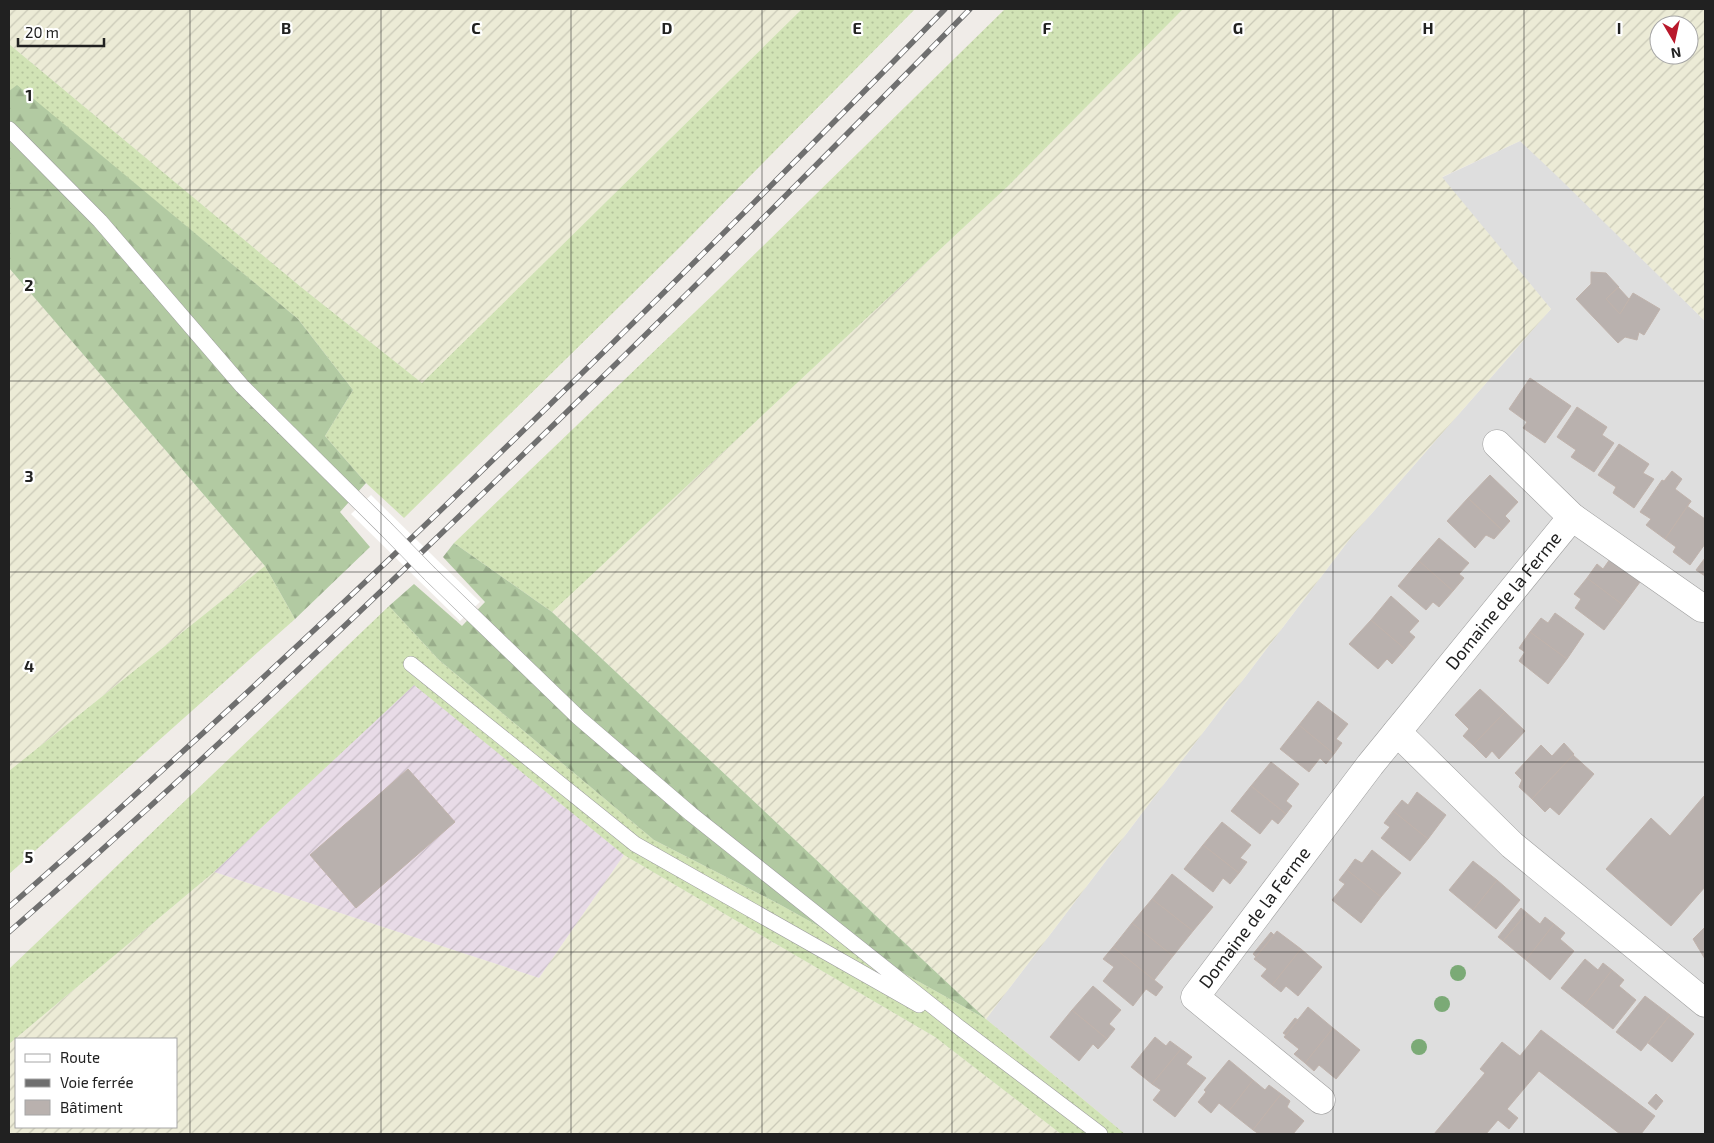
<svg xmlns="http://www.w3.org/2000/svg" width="1714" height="1143" font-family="'Exo 2',sans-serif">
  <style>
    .residential { fill: #dedede }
    .industrial { fill: url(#industrial-furrows) }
    .farmland { fill: url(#farmland-furrows); fill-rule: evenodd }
    .grass { fill: url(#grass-dots) }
    .forest { fill: url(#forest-firs) }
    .pier { fill: #fff }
    .building { fill: #b9b1ae; stroke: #c0b3ac }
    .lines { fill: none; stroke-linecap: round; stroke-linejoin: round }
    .service-casing { stroke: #9e9e9e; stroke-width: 16 }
    .minor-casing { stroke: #9e9e9e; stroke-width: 29 }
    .service { stroke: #fff; stroke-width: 15 }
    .minor { stroke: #fff; stroke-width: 28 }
    .rail-casing { stroke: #6f6f6f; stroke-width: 5.5 }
    .rail { stroke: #fff; stroke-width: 4; stroke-dasharray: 11; stroke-linecap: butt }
    .service-bridge-casing { stroke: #9e9e9e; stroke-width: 16; stroke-linecap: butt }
    .service-bridge { stroke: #fff; stroke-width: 15 }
    .tree { fill: #7baa76 }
    .grid { fill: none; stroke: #212121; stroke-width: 1; stroke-opacity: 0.55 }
    .labels { text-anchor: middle; stroke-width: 4.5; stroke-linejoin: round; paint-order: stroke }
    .street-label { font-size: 18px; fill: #212121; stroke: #fff }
    .grid-label { font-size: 16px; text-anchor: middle; font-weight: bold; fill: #212121; stroke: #fff; stroke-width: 4.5; stroke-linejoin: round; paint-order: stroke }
  </style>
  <defs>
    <pattern id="industrial-furrows" width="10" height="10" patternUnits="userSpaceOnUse" patternTransform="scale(1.25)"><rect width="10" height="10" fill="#e8dbe7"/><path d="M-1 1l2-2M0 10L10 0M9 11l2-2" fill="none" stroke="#c7bcc6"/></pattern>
    <pattern id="farmland-furrows" width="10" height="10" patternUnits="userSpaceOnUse" patternTransform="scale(1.25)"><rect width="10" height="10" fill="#ecebd6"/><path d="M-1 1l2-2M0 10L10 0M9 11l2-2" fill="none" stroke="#cac9b7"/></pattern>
    <pattern id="grass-dots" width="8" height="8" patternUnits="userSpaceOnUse" patternTransform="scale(1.25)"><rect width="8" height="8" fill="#d1e3b5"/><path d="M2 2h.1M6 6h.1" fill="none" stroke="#b3c29b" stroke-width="1.8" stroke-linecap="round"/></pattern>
    <pattern id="forest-firs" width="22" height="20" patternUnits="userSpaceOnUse" patternTransform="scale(1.25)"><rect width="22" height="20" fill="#b2caa2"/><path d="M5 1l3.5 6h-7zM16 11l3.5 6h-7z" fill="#99ad8b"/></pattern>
  </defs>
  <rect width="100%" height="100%" fill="#f0ece8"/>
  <path class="residential" d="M1520 141 1551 169 1705 321V1134H1125L986 1019 1352 536 1551 309 1441 178Z"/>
  <path class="industrial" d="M414 684 624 855 539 978 214 872Z"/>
  <path class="farmland" d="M9 9H802L422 383 301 287 9 44Z
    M1183 9H1705V321L1557 176 1520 141 1442 177 1551 309 1352 536 986 1019 552 612 1008 186ZM1659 25H1689V55H1659Z
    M9 268 265 566 9 771Z
    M624 855 935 1037 1061 1134H9V1044L214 872 539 978ZM16 1039H176V1127H16Z"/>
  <path class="grass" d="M802 9H915L680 247 404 518 366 483 325 436 353 390 298 319 17 86 9 91V44L301 287 422 383Z
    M1005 9H1183L1008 186 552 612 454 543 718 290Z
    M265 566 295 619 9 874V771Z
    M389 606 439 660 654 840 777 903 986 1019 1125 1134H1061L935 1037 624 855 414 685 214 872 9 1044V969Z"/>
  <path class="forest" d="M17 85 298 319 353 390 325 436 366 483 340 512 370 547 295 619 265 566 9 268V91Z
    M454 543 552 612 986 1019 777 903 654 840 439 660 389 606 414 584 462 626 485 602 443 557Z"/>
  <path class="pier" d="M371 495 480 602 460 621 351 514Z"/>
  <path class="building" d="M1591 272 1606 273 1619 287 1606 299 1620 314 1633 293 1660 309 1644 335 1639 332 1637 340 1625 337 1618 343 1576 299 1591 284Z
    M1618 287 1629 299 1620 314 1606 299Z
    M1530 378 1571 406 1545 443 1523 428 1527 422 1509 409Z
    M1577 407 1607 427 1602 435 1614 443 1594 472 1571 457 1576 450 1557 437Z
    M1619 444 1649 464 1643 473 1654 479 1634 508 1613 493 1616 487 1598 475Z
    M1672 471 1682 479 1675 489 1691 501 1665 539 1646 525 1651 519 1640 512 1662 480 1664 481Z
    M1490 475 1518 502 1505 516 1510 521 1502 530 1468 498Z
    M1468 498 1502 530 1494 539 1486 535 1475 548 1447 521Z
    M1691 501 1687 506 1705 519V544L1690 565 1673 552 1676 547 1665 539Z
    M1439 538 1469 563 1459 574 1464 578 1453 591 1419 561Z
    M1705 558V576L1696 570Z
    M1610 559 1640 582 1623 605 1587 578 1597 564 1603 569Z
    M1419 561 1453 591 1439 607 1433 602 1426 610 1398 586Z
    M1587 578 1623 605 1604 630 1575 608 1581 599 1574 594Z
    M1391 596 1419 621 1409 632 1415 637 1405 649 1371 620Z
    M1555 613 1584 634 1567 659 1530 632 1541 618 1548 623Z
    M1371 620 1405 649 1392 664 1387 659 1378 669 1349 644Z
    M1530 632 1567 659 1548 684 1519 661 1525 652 1519 648Z
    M1480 689 1505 712 1473 745 1463 736 1469 729 1455 715Z
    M1318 701 1348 724 1336 739 1342 743 1334 754 1299 725Z
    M1505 712 1525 731 1499 759 1492 751 1486 758 1473 745Z
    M1299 725 1334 754 1326 764 1320 758 1309 772 1280 749Z
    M1564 743 1574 754 1532 799 1519 787 1522 780 1515 773 1541 745 1552 756Z
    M1573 755 1594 774 1559 815 1550 807 1545 812 1532 799Z
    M1271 762 1299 784 1286 801 1292 806 1286 814 1251 786Z
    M408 769 455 822 356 908 310 855Z
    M1251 786 1286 814 1278 824 1272 819 1260 834 1231 811Z
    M1417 792 1446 815 1428 839 1393 811 1402 800 1408 805Z
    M1704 796 1705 887 1671 926 1606 869 1651 818 1670 836Z
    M1393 811 1428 839 1410 861 1381 838 1390 827 1384 823Z
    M1222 822 1251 845 1240 858 1247 862 1239 873 1203 845Z
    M1203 845 1239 873 1230 884 1223 878 1213 892 1184 869Z
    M1372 850 1401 873 1381 897 1347 870 1355 859 1362 863Z
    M1473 861 1497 880 1473 910 1449 890Z
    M1347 870 1381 897 1361 923 1332 900 1345 884 1339 880Z
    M1172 874 1213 907 1193 931 1152 899Z
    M1497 880 1520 900 1496 929 1473 910Z
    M1152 899 1193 931 1173 956 1132 923Z
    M1521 908 1527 913 1503 941 1498 937Z
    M1527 913 1540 924 1545 917 1554 924 1526 960 1503 941Z
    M1132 923 1173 956 1154 980 1113 947Z
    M1554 924 1565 933 1560 939 1574 951 1550 980 1526 960Z
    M1705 927V959L1693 939Z
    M1277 931 1301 949 1272 985 1261 976 1267 969 1254 959Z
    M1271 932 1274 935 1256 957 1253 954Z
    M1113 947 1163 987 1156 996 1146 989 1133 1006 1103 981 1114 967 1103 959Z
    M1301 949 1322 967 1298 996 1286 986 1281 992 1272 985Z
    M1585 959 1598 970 1603 963 1612 970 1584 1006 1561 988Z
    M1612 970 1624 980 1619 986 1636 1000 1613 1029 1584 1006Z
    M1093 986 1121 1010 1109 1024 1115 1029 1107 1039 1072 1010Z
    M1645 996 1670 1015 1641 1051 1616 1032Z
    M1308 1007 1333 1028 1305 1063 1294 1054 1299 1049 1284 1037Z
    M1072 1010 1107 1039 1098 1049 1093 1044 1079 1061 1050 1037Z
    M1670 1015 1694 1034 1672 1062 1648 1043Z
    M1295 1018 1298 1020 1286 1035 1283 1033Z
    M1333 1028 1360 1050 1336 1079 1319 1065 1314 1071 1305 1063Z
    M1541 1030 1655 1116 1641 1134H1620L1539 1071 1507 1109 1518 1118 1509 1129 1498 1120 1486 1134H1434L1485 1073 1480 1069 1502 1042 1520 1056Z
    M1155 1037 1166 1046 1170 1041 1181 1049 1152 1084 1131 1067Z
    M1181 1049 1192 1057 1186 1064 1206 1078 1175 1117 1153 1100 1161 1090 1152 1084Z
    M1229 1060 1253 1080 1229 1111 1219 1103 1211 1113 1198 1102 1206 1092 1204 1090Z
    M1253 1080 1265 1090 1269 1085 1281 1094 1253 1130 1229 1111Z
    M1281 1094 1290 1101 1287 1107 1304 1121 1293 1134H1259L1253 1130Z
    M1656 1094 1663 1101 1656 1110 1648 1103Z"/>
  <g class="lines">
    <defs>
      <path id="service" d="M9 129 100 221 242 386 385 528
        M430 574 579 718 691 814 960 1028 1100 1134
        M411 664 635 844 919 1005"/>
      <g id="minor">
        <path d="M1497 444 1572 517 1702 608"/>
        <path d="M1397 732 1512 845 1705 1003"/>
        <path id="s1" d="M1321 1100 1195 997 1370 765 1572 517"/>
      </g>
    </defs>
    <use href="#service" class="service-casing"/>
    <use href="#minor" class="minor-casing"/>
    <use href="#service" class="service"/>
    <use href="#minor" class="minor"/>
    <defs>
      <path id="rail" d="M9 907C334 622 643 318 945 9
        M9 932C159 801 304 666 447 528 624 358 799 184 970 9"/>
    </defs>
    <use href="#rail" class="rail-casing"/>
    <use href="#rail" class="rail"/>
    <defs>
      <path id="service-bridge" d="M385 528 430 574"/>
    </defs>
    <use href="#service-bridge" class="service-bridge-casing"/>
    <use href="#service-bridge" class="service-bridge"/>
  </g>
  <g class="tree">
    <circle cx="1458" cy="973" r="8"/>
    <circle cx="1442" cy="1004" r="8"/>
    <circle cx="1419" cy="1047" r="8"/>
  </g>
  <path class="grid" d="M190 9V1134M381 9V1134M571 9V1134M762 9V1134M952 9V1134M1143 9V1134M1333 9V1134M1524 9V1134M9 190H1705M9 381H1705M9 572H1705M9 762H1705M9 952H1705"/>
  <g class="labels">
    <g class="street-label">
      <text dy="6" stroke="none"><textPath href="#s1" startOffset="665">Domaine de la Ferme</textPath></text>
      <text dy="6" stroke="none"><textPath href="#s1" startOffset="262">Domaine de la Ferme</textPath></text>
    </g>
  </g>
  <g class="grid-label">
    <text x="286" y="34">B</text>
    <text x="476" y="34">C</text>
    <text x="667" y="34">D</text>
    <text x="857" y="34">E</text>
    <text x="1047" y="34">F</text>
    <text x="1238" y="34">G</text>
    <text x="1428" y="34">H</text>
    <text x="1619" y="34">I</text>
    <text x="29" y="101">1</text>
    <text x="29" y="291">2</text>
    <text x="29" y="482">3</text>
    <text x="29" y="672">4</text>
    <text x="29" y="863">5</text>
  </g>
  <rect width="1714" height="1143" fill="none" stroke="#212121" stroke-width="20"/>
  <rect x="15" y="1038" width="162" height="90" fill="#ffffff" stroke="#a6a6a6"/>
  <rect x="25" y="1054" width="25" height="8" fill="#ffffff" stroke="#a6a6a6"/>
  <text x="60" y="1063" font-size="15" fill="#212121">Route</text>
  <rect x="25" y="1079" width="25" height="8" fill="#6f6f6f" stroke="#a6a6a6"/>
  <text x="60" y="1088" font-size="15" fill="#212121">Voie ferrée</text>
  <rect x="25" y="1100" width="25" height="15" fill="#b9b1ae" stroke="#a6a6a6"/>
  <text x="60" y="1113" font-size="15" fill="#212121">Bâtiment</text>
  <g transform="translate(1674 40) rotate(171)"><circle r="24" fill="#ffffff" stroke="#a6a6a6"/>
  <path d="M0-4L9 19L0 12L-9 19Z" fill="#b9182b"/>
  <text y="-8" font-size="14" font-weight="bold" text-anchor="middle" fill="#212121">N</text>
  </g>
  <path d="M18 38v8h86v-8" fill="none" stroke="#212121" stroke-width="2.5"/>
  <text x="25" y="38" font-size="15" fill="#212121" stroke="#ffffff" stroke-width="4" paint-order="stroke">20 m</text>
</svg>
